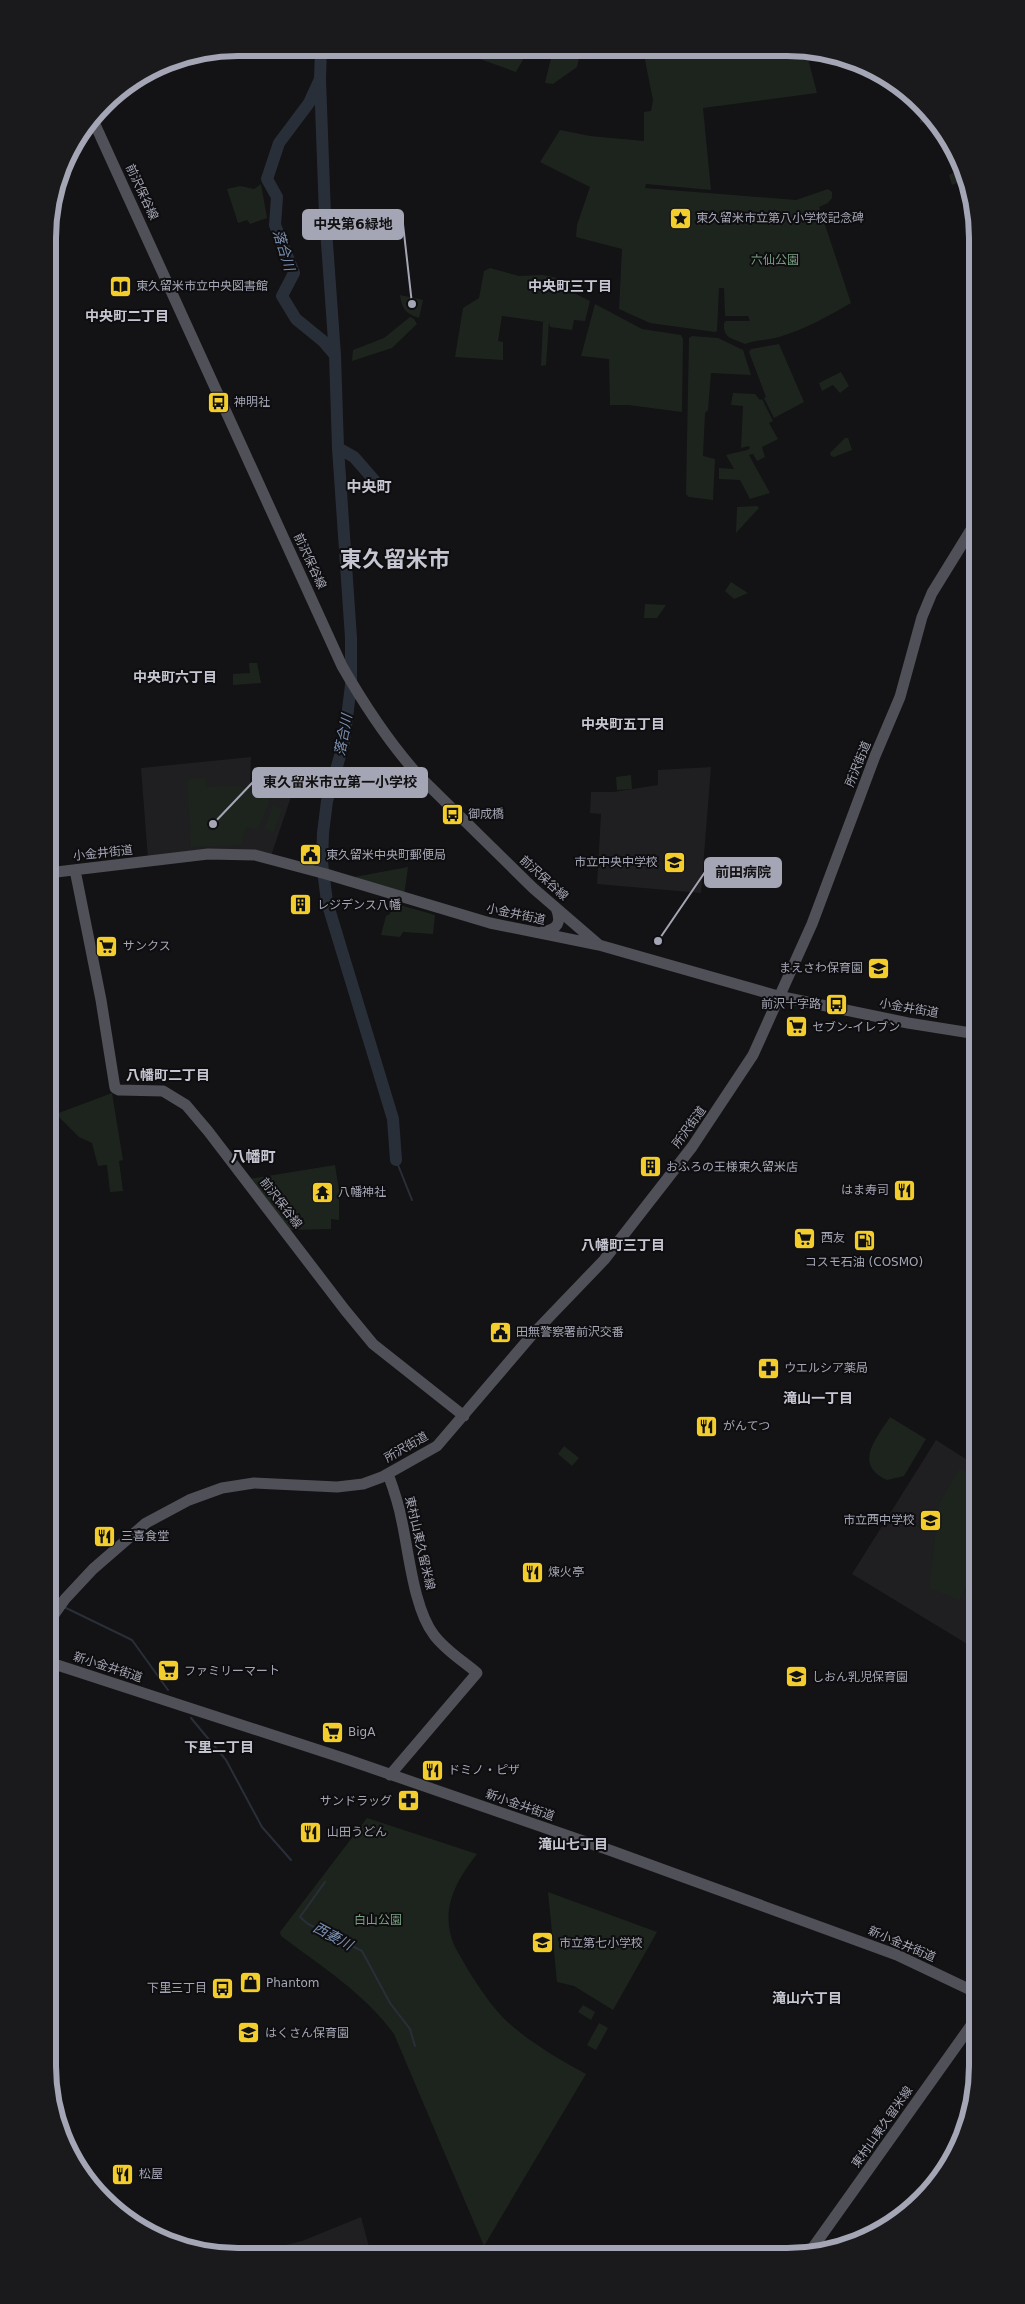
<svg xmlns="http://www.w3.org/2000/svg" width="1025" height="2304" font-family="'DejaVu Sans','Noto Sans JP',sans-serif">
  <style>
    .built { fill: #1f1e21 }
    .green { fill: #1d241e }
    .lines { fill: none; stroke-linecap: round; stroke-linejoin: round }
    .stream { stroke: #292f38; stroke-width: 2 }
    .river { stroke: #292f38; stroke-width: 12 }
    .major { stroke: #4f5058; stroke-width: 11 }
    .labels { text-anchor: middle; stroke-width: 4; stroke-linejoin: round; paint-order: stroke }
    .street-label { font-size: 12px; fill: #a4a6b5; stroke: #0e0d0f }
    .poi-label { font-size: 12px; fill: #a4a6b5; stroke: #0e0d0f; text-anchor: start }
    .park-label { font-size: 12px; fill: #7aa082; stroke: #0e0d0f }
    .water-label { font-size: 14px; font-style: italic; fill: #7a8fb0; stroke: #0e0d0f }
    .neighbourhood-label { font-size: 14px; font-weight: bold; fill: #c5c6d1; stroke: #0e0d0f }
    .quarter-label { font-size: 15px; font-weight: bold; fill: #c5c6d1; stroke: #0e0d0f }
    .town-label { font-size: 22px; font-weight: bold; fill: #c5c6d1; stroke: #0e0d0f }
    .rim { fill: none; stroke: #a4a6b5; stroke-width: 6 }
    .leader { fill: none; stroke: #a4a6b5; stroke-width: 2 }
    .callout-dot { fill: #a4a6b5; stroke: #0e0d0f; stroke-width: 2 }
    .callout { fill: #a4a6b5; stroke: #a4a6b5; stroke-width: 2 }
    .callout-label { font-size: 14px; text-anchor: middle; font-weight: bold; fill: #111 }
  </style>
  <rect width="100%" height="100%" fill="#131214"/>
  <path class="built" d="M251 757 250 785 291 797 271 856 148 859 141 768Z
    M711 767 701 893 597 884 601 814 590 813 591 792H613L658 785V770Z
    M936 1440 977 1466V1650L852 1574Z
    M361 2217 371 2254 278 2253 277 2247 302 2241Z"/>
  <path class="green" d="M442 49H529L516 72 477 58Z
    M552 49 581 50 577 67 553 84 545 83 553 50Z
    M643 50 806 51 817 93 703 108 711 190 646 184 645 188 796 200 828 189 832 192V198L828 203 819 207 851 303C829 316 805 329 779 337 768 340 756 340 745 344 732 338 723 339 724 323L726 321H750L748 316H725L724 288H719L717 331 715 332 650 323 619 309 622 249 576 237 577 225 590 187 540 162 560 130 590 136 644 141V112L651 111 653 100Z
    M918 101 930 115 931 120 920 123Z
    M961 168 965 177 962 181 952 185 949 175Z
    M261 184 267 218 250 224 247 220 238 223 227 189 240 186 254 189Z
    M490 268 519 276 543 275 576 282V294L590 301 585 321 574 320 572 330 550 327 549 322 546 365 541 366 543 322H545L502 316 498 341 503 342V360L455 357 463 308 479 298 484 271Z
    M400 295 423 300 419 318C405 313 402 309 400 295Z
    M595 304 642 329 681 335 683 339 682 412 628 405H610L609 359 581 356Z
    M410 317 414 319 417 324 392 348 352 361 353 350 384 338Z
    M692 336 718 338 743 350 751 375 711 373 708 410 705 413 703 456 715 459 713 500 689 497 686 494 689 338Z
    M779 344 804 402 774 418 764 398 766 397 749 352 751 349Z
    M841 372 849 386 840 393 833 385 822 391 819 383Z
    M733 393 755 394 760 400 762 399 773 421 769 423 778 439 762 447 765 457 757 461 753 454 749 455 770 493 750 499 740 480 719 479V468L734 469 726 455 747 450 750 448 749 446 741 448 743 406 731 405Z
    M845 438H848L852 450 834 457 831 456 830 453Z
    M757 506 759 508 736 533 737 507Z
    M731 582 748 593 734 599 725 591Z
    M645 604 666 605 657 618H644Z
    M249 663H257L261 683 233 685V674L250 673Z
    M631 775 632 789 617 790 616 777Z
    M205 778V787L239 786 271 797 258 830 246 827 241 845 191 847 187 779Z
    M273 805 282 809 274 832 265 829Z
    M408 867 404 896 349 878Z
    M393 903 435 915 433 934 403 932 400 937 381 935 386 916 390 914Z
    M112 1093 123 1160 119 1161 123 1191 110 1192 107 1165 98 1166 92 1143 79 1137 56 1114Z
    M335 1165 339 1190V1220L331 1219V1229L288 1230 249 1179Z
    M890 1417 926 1439 904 1476 887 1480C852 1464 877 1438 890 1417Z
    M564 1446 579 1458 572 1466 558 1454Z
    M960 1468 977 1479V1590L968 1584 959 1600 929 1588 939 1504Z
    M367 1818 477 1854C455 1882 439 1912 455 1947 468 1971 490 2007 511 2025 533 2044 560 2060 586 2074L484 2246 394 2034C364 1993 321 1966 281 1936L280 1932Z
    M548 1892 657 1932 613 2010 574 1986 557 1982Z
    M583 2005 595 2012 591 2020 578 2012Z
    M599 2023 608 2028 596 2050 587 2045Z"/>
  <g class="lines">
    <path class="stream" d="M396 1160 412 1200
      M48 1600 57 1604
      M64 1607 132 1640 168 1690
      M191 1718 226 1760 262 1827 291 1860
      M325 1882 300 1917 308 1924 362 1951 390 2003 410 2029 415 2046"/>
    <path class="river" d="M321 48 320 79 309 103 279 143 267 179 277 197 275 225 294 273 282 296 296 319 323 341 335 355
      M320 79 325 215 335 355 338 448 354 457 374 480
      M338 448 351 638V685L344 742 327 801 323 833 322 862 327 902 393 1119 396 1160"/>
    <path class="major" d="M93 120 342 666C365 706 389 743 420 777L533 888 599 945
      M75 870 101 1000 115 1088 119 1090 163 1091 186 1105 208 1131 345 1310 373 1344 464 1416
      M48 873 208 854 255 855 326 874 490 923 599 945 778 996 908 1023 977 1034
      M542 932C558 929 562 923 556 908
      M388 1474C394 1490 399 1505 402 1522 409 1554 414 1609 434 1635 445 1650 463 1661 477 1673L390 1775
      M48 1623 65 1599 93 1569 146 1523 189 1500 222 1488 254 1483 337 1487 363 1484 382 1477 437 1446 532 1335 604 1260 692 1147 753 1055 812 924 875 756 900 697 922 617 932 593 977 520
      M48 1662 343 1758 612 1851 897 1955 977 1993
      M809 2253 977 2017"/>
  </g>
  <defs>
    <symbol id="sight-square" viewBox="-11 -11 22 22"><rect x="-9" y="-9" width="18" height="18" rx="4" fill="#f3cd2c" stroke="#0e0d0f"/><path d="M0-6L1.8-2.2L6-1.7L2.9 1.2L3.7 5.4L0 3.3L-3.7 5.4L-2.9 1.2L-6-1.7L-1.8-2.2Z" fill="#111"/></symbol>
    <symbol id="library-square" viewBox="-11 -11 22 22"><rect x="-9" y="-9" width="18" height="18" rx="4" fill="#f3cd2c" stroke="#0e0d0f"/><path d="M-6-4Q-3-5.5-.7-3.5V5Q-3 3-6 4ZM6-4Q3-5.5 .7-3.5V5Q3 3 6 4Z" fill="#111"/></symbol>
    <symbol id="bus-square" viewBox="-11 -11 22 22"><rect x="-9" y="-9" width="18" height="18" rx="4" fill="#f3cd2c" stroke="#0e0d0f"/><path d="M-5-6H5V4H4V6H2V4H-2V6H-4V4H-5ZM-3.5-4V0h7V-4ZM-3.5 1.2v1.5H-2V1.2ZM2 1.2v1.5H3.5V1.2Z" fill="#111"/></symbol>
    <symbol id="civic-square" viewBox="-11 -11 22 22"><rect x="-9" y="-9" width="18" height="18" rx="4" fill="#f3cd2c" stroke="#0e0d0f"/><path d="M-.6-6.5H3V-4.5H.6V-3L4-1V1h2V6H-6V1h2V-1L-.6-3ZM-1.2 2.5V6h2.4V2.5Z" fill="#111"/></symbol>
    <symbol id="school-square" viewBox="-11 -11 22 22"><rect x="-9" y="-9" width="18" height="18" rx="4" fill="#f3cd2c" stroke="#0e0d0f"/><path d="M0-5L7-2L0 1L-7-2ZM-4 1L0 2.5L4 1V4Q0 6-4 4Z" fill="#111"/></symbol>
    <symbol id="building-square" viewBox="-11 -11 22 22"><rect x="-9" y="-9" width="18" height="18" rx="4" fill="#f3cd2c" stroke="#0e0d0f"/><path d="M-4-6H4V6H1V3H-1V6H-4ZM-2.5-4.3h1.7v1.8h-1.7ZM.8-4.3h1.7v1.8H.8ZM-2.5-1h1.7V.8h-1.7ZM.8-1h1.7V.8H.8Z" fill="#111"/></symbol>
    <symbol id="supermarket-square" viewBox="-11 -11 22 22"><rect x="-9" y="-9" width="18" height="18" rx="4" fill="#f3cd2c" stroke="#0e0d0f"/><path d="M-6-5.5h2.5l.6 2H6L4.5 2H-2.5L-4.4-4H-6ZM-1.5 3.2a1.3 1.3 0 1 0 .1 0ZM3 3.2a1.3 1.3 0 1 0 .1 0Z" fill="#111"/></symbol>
    <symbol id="restaurant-square" viewBox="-11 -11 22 22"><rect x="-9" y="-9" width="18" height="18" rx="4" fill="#f3cd2c" stroke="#0e0d0f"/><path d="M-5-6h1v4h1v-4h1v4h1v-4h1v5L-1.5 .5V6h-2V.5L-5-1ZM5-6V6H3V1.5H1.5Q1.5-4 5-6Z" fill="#111"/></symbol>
    <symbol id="temple-square" viewBox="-11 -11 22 22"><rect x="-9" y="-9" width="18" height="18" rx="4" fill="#f3cd2c" stroke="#0e0d0f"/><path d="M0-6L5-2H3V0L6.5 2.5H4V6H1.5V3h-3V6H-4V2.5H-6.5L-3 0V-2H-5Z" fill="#111"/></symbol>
    <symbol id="fuel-square" viewBox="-11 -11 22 22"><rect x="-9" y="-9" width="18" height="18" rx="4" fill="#f3cd2c" stroke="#0e0d0f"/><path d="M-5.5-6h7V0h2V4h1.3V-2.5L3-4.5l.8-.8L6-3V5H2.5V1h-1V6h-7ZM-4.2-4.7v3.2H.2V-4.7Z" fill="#111"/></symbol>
    <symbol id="pharmacy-square" viewBox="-11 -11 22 22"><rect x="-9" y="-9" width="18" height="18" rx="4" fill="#f3cd2c" stroke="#0e0d0f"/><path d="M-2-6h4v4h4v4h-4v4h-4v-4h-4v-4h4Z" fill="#111"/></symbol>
    <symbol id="shop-square" viewBox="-11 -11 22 22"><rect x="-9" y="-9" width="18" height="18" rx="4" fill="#f3cd2c" stroke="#0e0d0f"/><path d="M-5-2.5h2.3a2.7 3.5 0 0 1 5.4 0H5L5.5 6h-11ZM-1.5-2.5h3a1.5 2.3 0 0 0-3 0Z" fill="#111"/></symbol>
  </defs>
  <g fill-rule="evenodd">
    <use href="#sight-square" x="668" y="206" width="25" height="25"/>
    <use href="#library-square" x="108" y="274" width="25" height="25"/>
    <use href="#bus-square" x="206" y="390" width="25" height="25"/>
    <use href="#bus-square" x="440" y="802" width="25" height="25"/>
    <use href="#civic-square" x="298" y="842" width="25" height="25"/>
    <use href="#school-square" x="662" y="850" width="25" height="25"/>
    <use href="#building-square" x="288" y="892" width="25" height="25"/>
    <use href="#supermarket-square" x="94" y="934" width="25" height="25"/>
    <use href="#school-square" x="866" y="956" width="25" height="25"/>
    <use href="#bus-square" x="824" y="992" width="25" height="25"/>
    <use href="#supermarket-square" x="784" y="1014" width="25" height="25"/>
    <use href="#building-square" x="638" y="1154" width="25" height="25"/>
    <use href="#restaurant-square" x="892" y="1178" width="25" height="25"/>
    <use href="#temple-square" x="310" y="1180" width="25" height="25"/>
    <use href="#supermarket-square" x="792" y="1226" width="25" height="25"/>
    <use href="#fuel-square" x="852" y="1228" width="25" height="25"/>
    <use href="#civic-square" x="488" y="1320" width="25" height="25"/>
    <use href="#pharmacy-square" x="756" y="1356" width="25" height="25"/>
    <use href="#restaurant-square" x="694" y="1414" width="25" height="25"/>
    <use href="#school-square" x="918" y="1508" width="25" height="25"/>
    <use href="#restaurant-square" x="92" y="1524" width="25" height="25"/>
    <use href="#restaurant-square" x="520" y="1560" width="25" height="25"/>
    <use href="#supermarket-square" x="156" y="1658" width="25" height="25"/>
    <use href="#school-square" x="784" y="1664" width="25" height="25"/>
    <use href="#supermarket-square" x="320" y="1720" width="25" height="25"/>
    <use href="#restaurant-square" x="420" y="1758" width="25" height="25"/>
    <use href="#pharmacy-square" x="396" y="1788" width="25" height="25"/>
    <use href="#restaurant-square" x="298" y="1820" width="25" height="25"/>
    <use href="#school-square" x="530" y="1930" width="25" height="25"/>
    <use href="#shop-square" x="238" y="1970" width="25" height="25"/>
    <use href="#bus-square" x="210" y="1976" width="25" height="25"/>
    <use href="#school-square" x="236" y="2020" width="25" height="25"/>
    <use href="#restaurant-square" x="110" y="2162" width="25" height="25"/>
  </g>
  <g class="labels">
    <g class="street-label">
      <text transform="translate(142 192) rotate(65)" y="4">前沢保谷線</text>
      <text transform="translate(310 561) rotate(65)" y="4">前沢保谷線</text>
      <text transform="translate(858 764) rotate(-68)" y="4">所沢街道</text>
      <text transform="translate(103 853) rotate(-6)" y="4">小金井街道</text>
      <text transform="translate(544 878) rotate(42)" y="4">前沢保谷線</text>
      <text transform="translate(516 914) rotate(12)" y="4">小金井街道</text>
      <text transform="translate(909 1008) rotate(10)" y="4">小金井街道</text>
      <text transform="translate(689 1127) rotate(-54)" y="4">所沢街道</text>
      <text transform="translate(281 1203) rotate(52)" y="4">前沢保谷線</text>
      <text transform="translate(406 1447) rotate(-30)" y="4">所沢街道</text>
      <text transform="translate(420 1543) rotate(77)" y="4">東村山東久留米線</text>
      <text transform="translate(108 1667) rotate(18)" y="4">新小金井街道</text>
      <text transform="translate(520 1805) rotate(19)" y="4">新小金井街道</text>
      <text transform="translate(902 1944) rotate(23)" y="4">新小金井街道</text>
      <text transform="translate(882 2127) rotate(-55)" y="4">東村山東久留米線</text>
    </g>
    <g class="poi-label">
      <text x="696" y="222">東久留米市立第八小学校記念碑</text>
      <text x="136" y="290">東久留米市立中央図書館</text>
      <text x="234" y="406">神明社</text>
      <text x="468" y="818">御成橋</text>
      <text x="326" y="859">東久留米中央町郵便局</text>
      <text x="658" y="866" text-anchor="end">市立中央中学校</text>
      <text x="317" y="909">レジデンス八幡</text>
      <text x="123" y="950">サンクス</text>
      <text x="863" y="972" text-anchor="end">まえさわ保育園</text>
      <text x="821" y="1008" text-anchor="end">前沢十字路</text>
      <text x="812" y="1031">セブン-イレブン</text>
      <text x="666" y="1171">おふろの王様東久留米店</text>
      <text x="889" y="1194" text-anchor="end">はま寿司</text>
      <text x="338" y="1196">八幡神社</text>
      <text x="821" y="1242">西友</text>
      <text x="864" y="1266" text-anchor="middle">コスモ石油 (COSMO)</text>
      <text x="516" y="1336">田無警察署前沢交番</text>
      <text x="784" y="1372">ウエルシア薬局</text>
      <text x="723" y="1430">がんてつ</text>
      <text x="915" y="1524" text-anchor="end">市立西中学校</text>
      <text x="121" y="1540">三喜食堂</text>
      <text x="548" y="1576">煉火亭</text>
      <text x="184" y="1675">ファミリーマート</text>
      <text x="812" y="1681">しおん乳児保育園</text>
      <text x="348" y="1736">BigA</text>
      <text x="448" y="1774">ドミノ・ピザ</text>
      <text x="392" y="1805" text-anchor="end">サンドラッグ</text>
      <text x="327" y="1836">山田うどん</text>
      <text x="559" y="1947">市立第七小学校</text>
      <text x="266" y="1987">Phantom</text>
      <text x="207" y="1992" text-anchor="end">下里三丁目</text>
      <text x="265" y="2037">はくさん保育園</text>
      <text x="139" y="2178">松屋</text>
    </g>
    <g class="park-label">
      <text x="775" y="264">六仙公園</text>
      <text x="378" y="1924">白山公園</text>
    </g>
    <g class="water-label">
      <text transform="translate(284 250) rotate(73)" y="5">落合川</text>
      <text transform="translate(343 735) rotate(-80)" y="5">落合川</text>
      <text transform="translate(333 1936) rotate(28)" y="5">西妻川</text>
    </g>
    <g class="neighbourhood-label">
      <text x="570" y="291">中央町三丁目</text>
      <text x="127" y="321">中央町二丁目</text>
      <text x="175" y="682">中央町六丁目</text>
      <text x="623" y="729">中央町五丁目</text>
      <text x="168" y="1080">八幡町二丁目</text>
      <text x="623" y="1250">八幡町三丁目</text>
      <text x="818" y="1403">滝山一丁目</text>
      <text x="219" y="1752">下里二丁目</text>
      <text x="573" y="1849">滝山七丁目</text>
      <text x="807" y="2003">滝山六丁目</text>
    </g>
    <g class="quarter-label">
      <text x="369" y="492">中央町</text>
      <text x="253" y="1162">八幡町</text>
    </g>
    <g class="town-label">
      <text x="395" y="567">東久留米市</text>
    </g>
  </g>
  <path d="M0 0H1025V2304H0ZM238 56H787A182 182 0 0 1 969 238V2066A182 182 0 0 1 787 2248H238A182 182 0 0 1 56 2066V238A182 182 0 0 1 238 56Z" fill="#1a191c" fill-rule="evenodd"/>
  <path class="rim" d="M238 56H787A182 182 0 0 1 969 238V2066A182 182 0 0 1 787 2248H238A182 182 0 0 1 56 2066V238A182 182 0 0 1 238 56Z"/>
  <path class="leader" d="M412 304L403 224M213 824L253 782M658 941L705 872"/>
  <g class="callout-dot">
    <circle cx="412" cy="304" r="5"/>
    <circle cx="213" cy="824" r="5"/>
    <circle cx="658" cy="941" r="5"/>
  </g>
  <g class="callout">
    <rect x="303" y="210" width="100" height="29" rx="5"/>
    <rect x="253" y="768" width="174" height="29" rx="5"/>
    <rect x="705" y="858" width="76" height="29" rx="5"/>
  </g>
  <g class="callout-label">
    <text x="353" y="229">中央第6緑地</text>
    <text x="340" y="787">東久留米市立第一小学校</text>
    <text x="743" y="877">前田病院</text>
  </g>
</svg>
